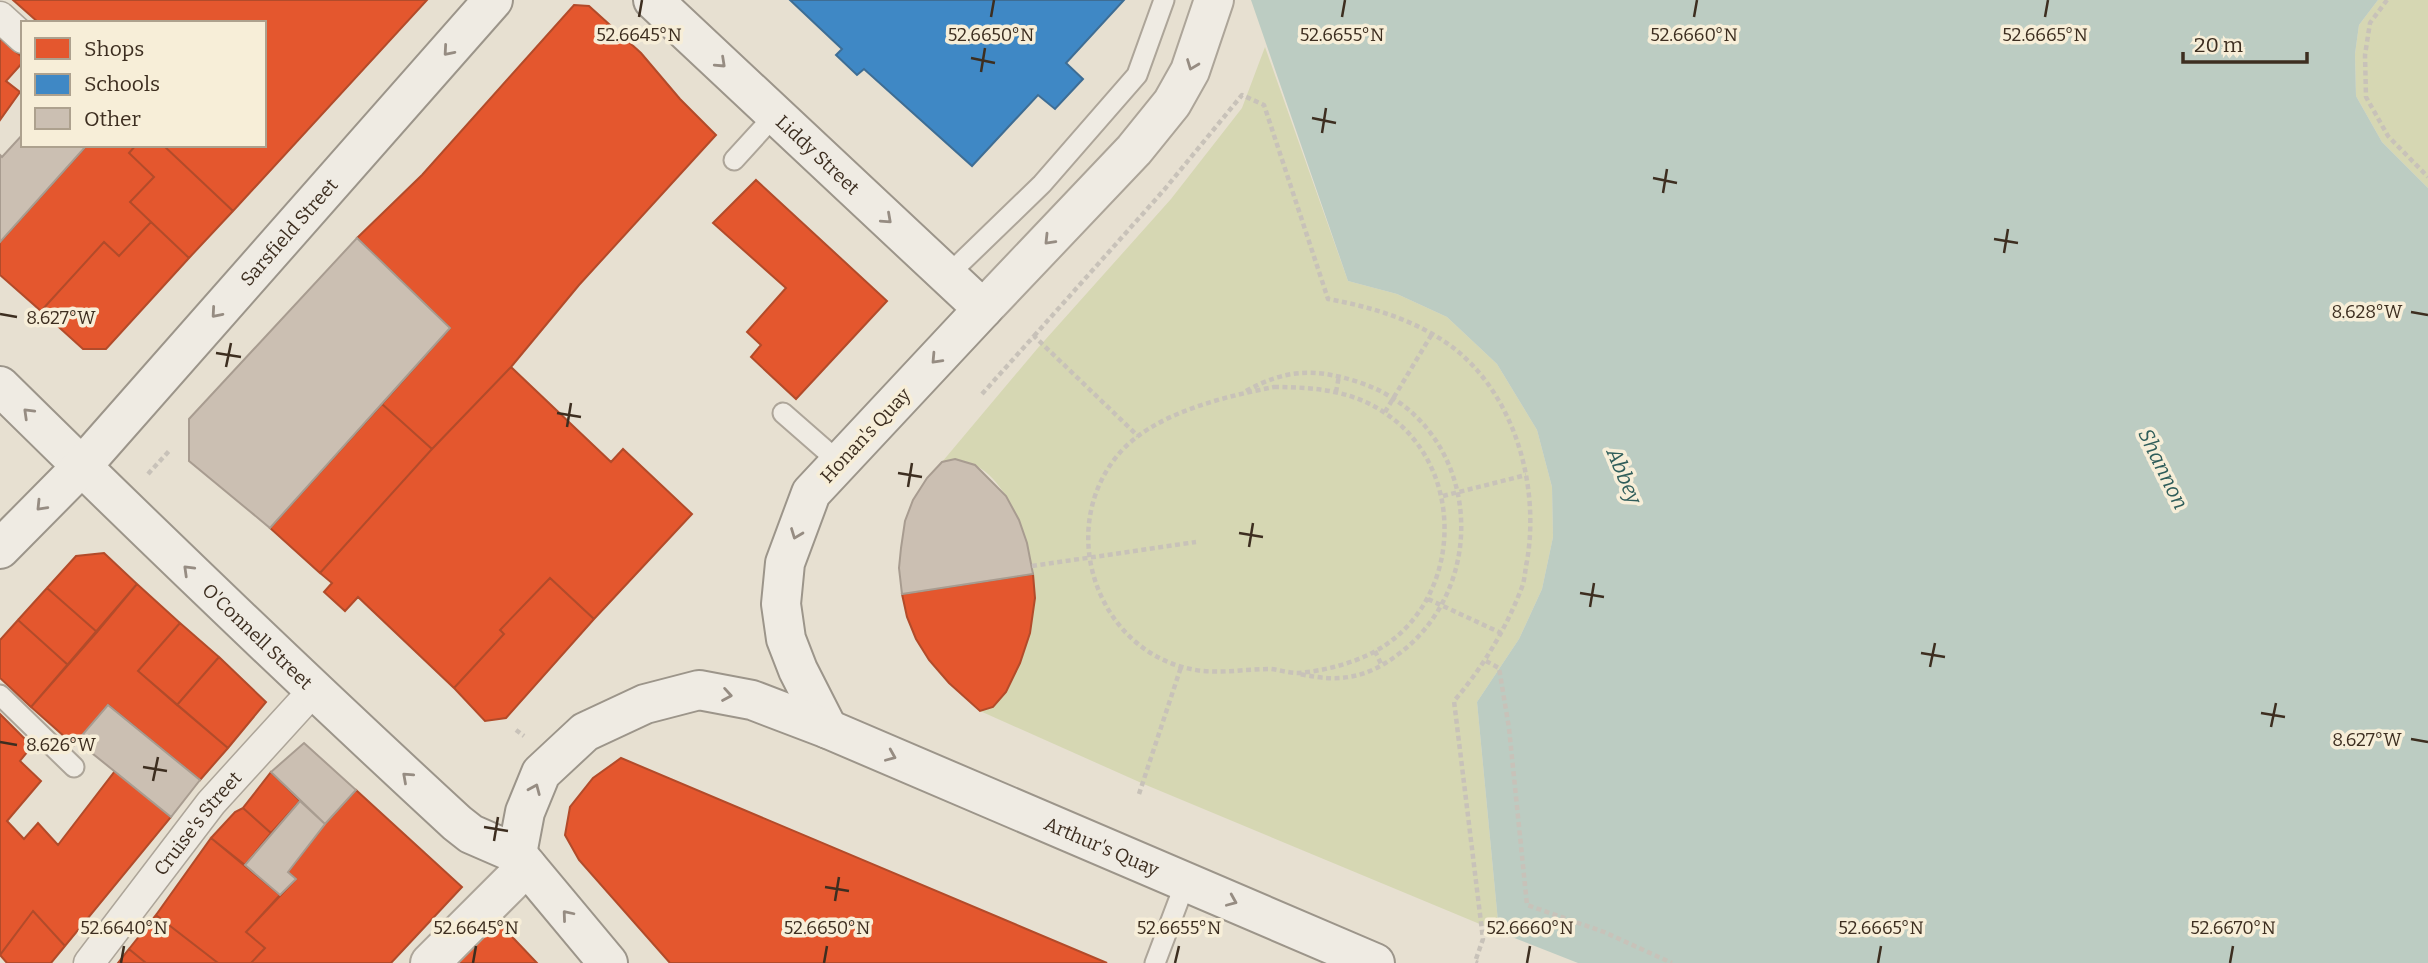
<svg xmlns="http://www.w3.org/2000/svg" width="2428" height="963" font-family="Bitter,serif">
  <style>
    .green { fill: #d6d7b3 }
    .water { fill: #bcccc2 }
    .shops { fill: #e4572e; stroke: #b24b2a; stroke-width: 2 }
    .schools { fill: #3f88c5; stroke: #3e6d94; stroke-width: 2 }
    .building { fill: #cbbfb2; stroke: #a89c90; stroke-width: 2 }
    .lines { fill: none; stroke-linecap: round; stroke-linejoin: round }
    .service-casing { stroke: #ada599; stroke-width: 23 }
    .pedestrian-casing { stroke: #ada599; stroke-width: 33 }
    .minor-casing { stroke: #ada599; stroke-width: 42 }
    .secondary-casing { stroke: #9c958a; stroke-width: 42 }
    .path { stroke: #c8c2b9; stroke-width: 4.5; stroke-dasharray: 5 3.5; stroke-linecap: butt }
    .service { stroke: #efebe3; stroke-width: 19 }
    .pedestrian { stroke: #efebe3; stroke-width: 30 }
    .minor { stroke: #efebe3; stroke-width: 38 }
    .secondary { stroke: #efebe3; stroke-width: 38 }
    .oneway { stroke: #968c82 }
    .ticks { fill: none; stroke: #3d2e20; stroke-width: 2.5 }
    .labels { text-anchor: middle; stroke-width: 7; stroke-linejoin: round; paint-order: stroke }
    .street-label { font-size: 19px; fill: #3d2e20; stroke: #f7eed8 }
    .water-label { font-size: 21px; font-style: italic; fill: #2f5d5a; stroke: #f7eed8 }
    .ticks-label { font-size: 18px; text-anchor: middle; fill: #3d2e20; stroke: #f7eed8; stroke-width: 7; stroke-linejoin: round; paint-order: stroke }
  </style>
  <rect width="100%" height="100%" fill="#e7e0d1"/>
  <path class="green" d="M2378 0H2428V188L2382 142 2356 96 2355 54 2359 25Z
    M1265 47 1348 281 1397 294 1447 317 1497 364 1537 430 1552 487 1553 537 1542 589 1519 639 1477 702 1499 932 1146 785 980 711C999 705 1006 692 1015 674 1026 651 1035 622 1034 596 1034 550 1004 446 942 462L1037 349 1171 199 1242 108Z"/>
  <path class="water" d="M1251 0H2378L2359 25 2355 54 2356 96 2382 142 2428 188V963H1578L1499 932 1477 702 1519 639 1542 589 1553 537 1552 487 1537 430 1497 364 1447 317 1397 294 1348 281Z"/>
  <path class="shops" d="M13 0H427L233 211 163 145H264V23H39Z
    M574 5 589 6 641 53 680 99 716 135 579 285 511 367 432 449 382 404 450 328 357 238 422 175Z
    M0 38 23 58V62L6 81 20 92 0 120Z
    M87 145H136L129 153 154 177 130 202 151 222 119 256 104 242 41 311 0 275V242Z
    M136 145H163L233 211 189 258 130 202 154 177 129 153Z
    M756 180 887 301 796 399 751 357 761 345 747 332 786 288 713 223Z
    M151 222 189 258 106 349H83L41 311 104 242 119 256Z
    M511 367 611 462 623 449 692 514 594 619 550 578 500 630 504 634 454 688 358 597 345 611 324 592 332 583 320 573 432 449Z
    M382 404 432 449 320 573 270 528Z
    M104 553 137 584 97 632 47 588 76 556Z
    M1033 574 1035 598 1030 633 1020 663 1006 692 993 707 980 711 949 683 929 660 916 639 907 617 902 594Z
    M550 578 594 619 506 718 485 721 454 688 504 634 500 630Z
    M137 584 180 623 138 671 228 748 200 780 108 705 74 745 31 707Z
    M47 588 97 632 68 665 18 620Z
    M18 620 68 665 31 707 0 678V640Z
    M180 623 219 657 177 705 138 671Z
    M219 657 266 702 228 748 177 705Z
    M0 714 32 746 20 761 41 781 7 821 24 839 38 823 58 845 115 771 171 817 65 946 33 911 0 955Z
    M621 758 1107 963H670L579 860 565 835 570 807 593 778Z
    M271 772 300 801 271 833 243 808Z
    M356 790 462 887 391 963H251L265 948 246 932 296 879 288 872 325 824Z
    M243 808 271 833 245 865 211 838 235 812Z
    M211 838 280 895 246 932 265 948 251 963H218L156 915Z
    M33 911 65 946 51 963H7L0 955Z
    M156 915 218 963H146L129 949Z
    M499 923 537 963H456Z
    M129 949 146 963H118Z"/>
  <path class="schools" d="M790 0H1124L1066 63 1083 79 1055 109 1038 95 972 166 864 69 857 75 836 55 842 49Z"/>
  <path class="building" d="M23 134V145H87L0 242V155L2 157Z
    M357 238 450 328 270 528 189 461V419Z
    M955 459 975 465 1006 496 1019 520 1027 543 1033 574 902 594 899 568 901 548 905 521 913 500 927 478 942 462Z
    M108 705 200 780 171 817 77 741Z
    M304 743 356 790 325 824 271 772Z
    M300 801 325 824 288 872 296 879 280 895 245 865Z"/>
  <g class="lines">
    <defs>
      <path id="service" d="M734 160 775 115
        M948 275 1042 184 1137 75 1164 0
        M783 413 839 462
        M0 695 74 767
        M1155 963 1186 881"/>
      <g id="pedestrian">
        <path d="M0 17 23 38"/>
        <path id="s1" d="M89 963 211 803 313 691"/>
      </g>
      <path id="minor" d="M983 309 1134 150 1172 103 1190 71 1214 0
        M430 963 527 866"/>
      <g id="secondary">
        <path id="s2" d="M653 0 983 309 811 493 785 563 781 604 786 639 798 670 828 729"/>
        <path id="s3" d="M0 386C150 534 302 680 457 823L471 834 517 854 608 963"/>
        <path id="s4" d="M0 549 83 465 493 0"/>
        <path id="s5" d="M517 854 525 812 541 773 585 732 645 704 699 690 752 700 828 729 1375 963"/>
      </g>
    </defs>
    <use href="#service" class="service-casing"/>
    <use href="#pedestrian" class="pedestrian-casing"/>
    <use href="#minor" class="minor-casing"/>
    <use href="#secondary" class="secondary-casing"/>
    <path class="path" d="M2387 0 2370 23 2365 55 2366 97 2388 136 2428 177
      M1034 336 1164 190 1242 95 1264 105 1328 299C1372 307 1415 320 1451 346 1515 394 1540 486 1527 561 1525 570 1525 579 1522 587 1506 629 1483 667 1454 701L1483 939 1475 962 1478 963
      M1274 387C1312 387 1352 390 1385 413 1469 469 1463 604 1374 652 1351 664 1323 671 1298 673 1289 673 1280 670 1271 669 1248 669 1226 673 1203 671 1102 660 1053 535 1117 456 1151 414 1222 397 1274 387Z
      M1246 391C1286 369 1315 368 1358 382 1477 420 1496 579 1400 653 1367 678 1341 683 1300 674
      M1336 392 1339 376
      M982 394 1034 336 1138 436
      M1385 412 1432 334
      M148 474 169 451
      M1443 496 1526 475
      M1032 566 1196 542
      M1428 599 1501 633
      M1375 651 1382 666
      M1486 661 1499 668 1509 728 1527 905 1604 932 1672 963
      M516 730 524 736
      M1139 794 1181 667"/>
    <use href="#service" class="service"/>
    <use href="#pedestrian" class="pedestrian"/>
    <use href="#minor" class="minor"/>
    <use href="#secondary" class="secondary"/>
  </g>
  <defs><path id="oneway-chevron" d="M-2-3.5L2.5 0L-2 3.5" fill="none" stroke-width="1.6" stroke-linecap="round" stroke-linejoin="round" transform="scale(1.75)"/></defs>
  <g class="oneway">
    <use href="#oneway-chevron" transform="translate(448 51) rotate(131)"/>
    <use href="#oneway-chevron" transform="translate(721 63) rotate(43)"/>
    <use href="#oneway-chevron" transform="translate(1192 65) rotate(111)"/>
    <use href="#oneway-chevron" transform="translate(887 219) rotate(42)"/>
    <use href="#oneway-chevron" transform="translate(1049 240) rotate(134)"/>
    <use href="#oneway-chevron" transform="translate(216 313) rotate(131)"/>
    <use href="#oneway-chevron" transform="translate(936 359) rotate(133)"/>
    <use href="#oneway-chevron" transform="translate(28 413) rotate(-136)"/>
    <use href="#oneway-chevron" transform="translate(41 506) rotate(134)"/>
    <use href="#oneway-chevron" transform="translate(796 534) rotate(111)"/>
    <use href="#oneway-chevron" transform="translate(188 570) rotate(-136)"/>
    <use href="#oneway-chevron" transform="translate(727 695) rotate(10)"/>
    <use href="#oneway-chevron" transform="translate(891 756) rotate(23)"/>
    <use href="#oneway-chevron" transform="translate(407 777) rotate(-138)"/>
    <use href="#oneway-chevron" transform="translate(535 789) rotate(-67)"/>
    <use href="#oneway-chevron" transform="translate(1232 901) rotate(23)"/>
    <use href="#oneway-chevron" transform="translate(567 915) rotate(-130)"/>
  </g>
  <path class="ticks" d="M639 17 642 0M991 17 994 0M1342 17 1345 0M1694 17 1697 0M2045 17 2048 0M971 58 995 63M981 72 985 48M1312 118 1336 123M1322 133 1326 108M1653 178 1677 183M1663 193 1667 169M1994 239 2018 243M2004 253 2008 229M2411 312 2428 315M0 314 17 317M216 353 241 357M226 367 231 343M557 413 581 417M567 427 571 403M898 473 922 477M908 487 912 463M1239 533 1263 537M1249 547 1253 523M1580 593 1604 597M1590 607 1594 583M1921 653 1945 657M1930 667 1935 643M2261 713 2285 717M2271 727 2276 703M2411 739 2428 742M0 742 17 745M143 767 167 771M153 781 158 757M484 827 508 831M494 841 498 817M825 887 849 891M835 901 839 877M121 963 124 946M473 963 476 946M824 963 827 946M1175 963 1179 946M1527 963 1530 946M1878 963 1881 946M2230 963 2233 946"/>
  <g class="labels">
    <g class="street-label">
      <text dy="7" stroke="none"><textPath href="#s2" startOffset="226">Liddy Street</textPath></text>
      <text dy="7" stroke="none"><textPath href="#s4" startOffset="429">Sarsfield Street</textPath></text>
      <text transform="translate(865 435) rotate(-47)" y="7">Honan's Quay</text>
      <text dy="7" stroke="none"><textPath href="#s3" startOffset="359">O'Connell Street</textPath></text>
      <text dy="7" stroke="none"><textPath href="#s1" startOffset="177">Cruise's Street</textPath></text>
      <text dy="7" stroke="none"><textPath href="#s5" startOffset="700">Arthur's Quay</textPath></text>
    </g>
    <g class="water-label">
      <text transform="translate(2163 469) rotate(64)" y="7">Shannon</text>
      <text transform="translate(1624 476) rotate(67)" y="7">Abbey</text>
    </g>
  </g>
  <g class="ticks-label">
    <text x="639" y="41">52.6645°N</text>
    <text x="991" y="41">52.6650°N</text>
    <text x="1342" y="41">52.6655°N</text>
    <text x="1694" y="41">52.6660°N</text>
    <text x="2045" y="41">52.6665°N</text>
    <text x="2367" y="318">8.628°W</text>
    <text x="61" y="324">8.627°W</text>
    <text x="2367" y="746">8.627°W</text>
    <text x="61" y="751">8.626°W</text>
    <text x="124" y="934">52.6640°N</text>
    <text x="476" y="934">52.6645°N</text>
    <text x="827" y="934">52.6650°N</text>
    <text x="1179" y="934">52.6655°N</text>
    <text x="1530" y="934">52.6660°N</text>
    <text x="1881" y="934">52.6665°N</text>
    <text x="2233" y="934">52.6670°N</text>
  </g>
  <rect x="21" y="21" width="245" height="126" fill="#f7eed8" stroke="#ada18e" stroke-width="2"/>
  <rect x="35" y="38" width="35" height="21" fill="#e4572e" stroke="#ada18e" stroke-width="2"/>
  <text x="84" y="56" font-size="21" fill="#3d2e20">Shops</text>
  <rect x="35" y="74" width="35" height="21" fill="#3f88c5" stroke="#ada18e" stroke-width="2"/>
  <text x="84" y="91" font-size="21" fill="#3d2e20">Schools</text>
  <rect x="35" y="108" width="35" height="21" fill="#cbbfb2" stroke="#ada18e" stroke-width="2"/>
  <text x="84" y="126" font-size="21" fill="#3d2e20">Other</text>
  <path d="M2183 52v10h124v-10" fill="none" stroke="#3d2e20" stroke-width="3.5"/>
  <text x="2194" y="52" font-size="21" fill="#3d2e20" stroke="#f7eed8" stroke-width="5" paint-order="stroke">20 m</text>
</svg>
